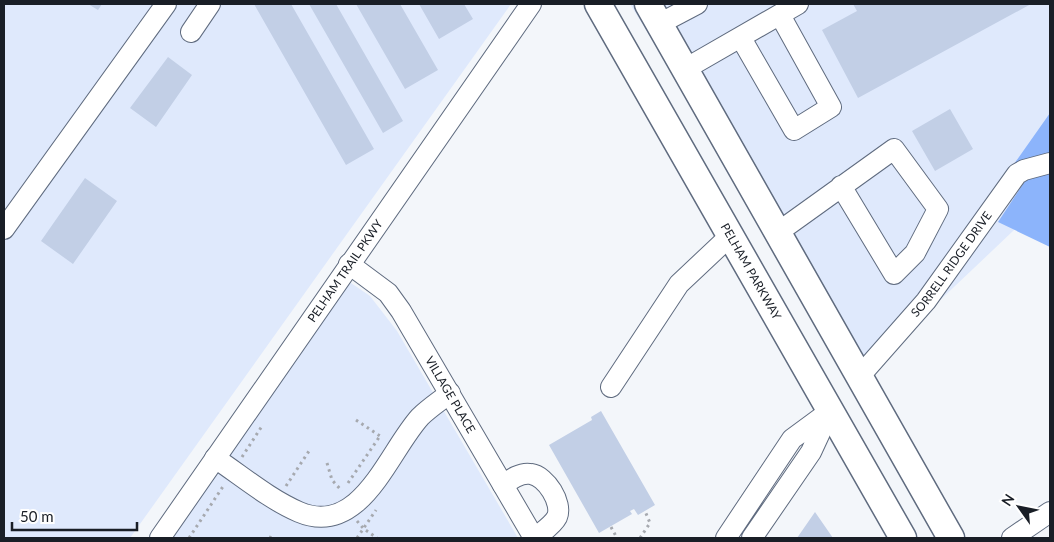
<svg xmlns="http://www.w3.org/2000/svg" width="1054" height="542" font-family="Lato,sans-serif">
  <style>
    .built { fill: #dfe9fc }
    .forest { fill: #8cb4fb }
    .building { fill: #c2cfe6 }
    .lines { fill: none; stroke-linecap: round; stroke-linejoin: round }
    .minor-casing { stroke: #5f6b7f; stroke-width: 22 }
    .major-casing { stroke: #5f6b7f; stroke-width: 29 }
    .path { stroke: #a6a9af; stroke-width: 3; stroke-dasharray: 2.5 4; stroke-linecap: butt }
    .minor { stroke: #fff; stroke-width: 20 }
    .major { stroke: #fff; stroke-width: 26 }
    .labels { text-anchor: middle; stroke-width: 5; stroke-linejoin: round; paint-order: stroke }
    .street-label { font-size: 12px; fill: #191e26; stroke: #fff }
  </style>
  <rect width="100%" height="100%" fill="#f3f6fa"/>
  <path class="built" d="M4 4H511L130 538H4Z
    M630 4H1050V196L859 377Z
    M348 281 370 296 397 331 518 538H172Z"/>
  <path class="forest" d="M1050 113V153L1014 164Z
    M1050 169V247L998 222 1029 175Z"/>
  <path class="building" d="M88 4H102L98 10Z
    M254 4H291L374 149 346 165Z
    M309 4H336L403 121 383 133Z
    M356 4H400L438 70 405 89Z
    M419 4H464L473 19 439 39Z
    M853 4H1031L858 98 822 30 857 11Z
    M168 57 192 75 156 127 130 108Z
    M950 109 973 149 935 171 912 131Z
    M85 178 117 201 73 264 41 241Z
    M601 411 655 505 638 515 634 509 630 511 632 514 599 533 549 445 592 420 591 417Z
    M815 512 833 538H797Z"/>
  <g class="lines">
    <defs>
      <g id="minor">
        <path d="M659 24 697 4"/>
        <path d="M191 32 210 4"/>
        <path d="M741 38 794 130 831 107 780 15"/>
        <path d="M685 69 798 4"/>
        <path d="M4 229 166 4"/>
        <path d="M777 233 894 149 938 209 915 253 894 274 841 186"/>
        <path id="s1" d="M349 264 388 293 401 311 534 538"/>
        <path id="s2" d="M859 377 926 301 1017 174 1024 170 1050 163"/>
        <path d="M611 387 679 284 731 235"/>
        <path d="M215 458C242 476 269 499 299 512 361 538 388 452 420 417 429 408 440 401 450 393"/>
        <path d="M503 485C511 479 521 472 531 474 546 476 563 503 557 517 553 525 542 532 535 538"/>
        <path id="s3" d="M160 538 531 4"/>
        <path d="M726 538 792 439 830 411 811 452 752 538"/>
        <path d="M1012 538 1050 512"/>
      </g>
      <g id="major">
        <path id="s4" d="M598 4 903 538"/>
        <path d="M648 4 951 538"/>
      </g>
    </defs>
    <use href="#minor" class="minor-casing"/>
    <use href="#major" class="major-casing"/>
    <path class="path" d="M356 420 380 436
      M242 457 262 426
      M327 463 332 480 342 491
      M348 483 380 436
      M286 486 309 451
      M357 521 364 529 377 538
      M611 527 617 538
      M269 537 272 538
      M189 538 224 485
      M357 538 376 510
      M640 538 650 523 645 511"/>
    <use href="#minor" class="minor"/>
    <use href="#major" class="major"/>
  </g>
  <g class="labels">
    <g class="street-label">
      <text dy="4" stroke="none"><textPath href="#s2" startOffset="146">SORRELL RIDGE DRIVE</textPath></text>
      <text dy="4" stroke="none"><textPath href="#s3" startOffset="325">PELHAM TRAIL PKWY</textPath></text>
      <text dy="4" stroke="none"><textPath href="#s4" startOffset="308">PELHAM PARKWAY</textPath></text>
      <text dy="4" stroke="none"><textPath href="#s1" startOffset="168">VILLAGE PLACE</textPath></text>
    </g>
  </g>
  <rect width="1054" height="542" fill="none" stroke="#191e26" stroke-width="10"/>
  <g transform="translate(1019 507) rotate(303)" stroke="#ffffff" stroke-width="4" paint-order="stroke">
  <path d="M0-4L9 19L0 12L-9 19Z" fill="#191e26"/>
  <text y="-8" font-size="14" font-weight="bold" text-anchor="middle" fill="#191e26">N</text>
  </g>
  <path d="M12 522v8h125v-8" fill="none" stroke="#191e26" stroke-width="2.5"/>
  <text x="20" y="522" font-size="15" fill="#191e26" stroke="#ffffff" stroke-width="4" paint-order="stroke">50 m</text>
</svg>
